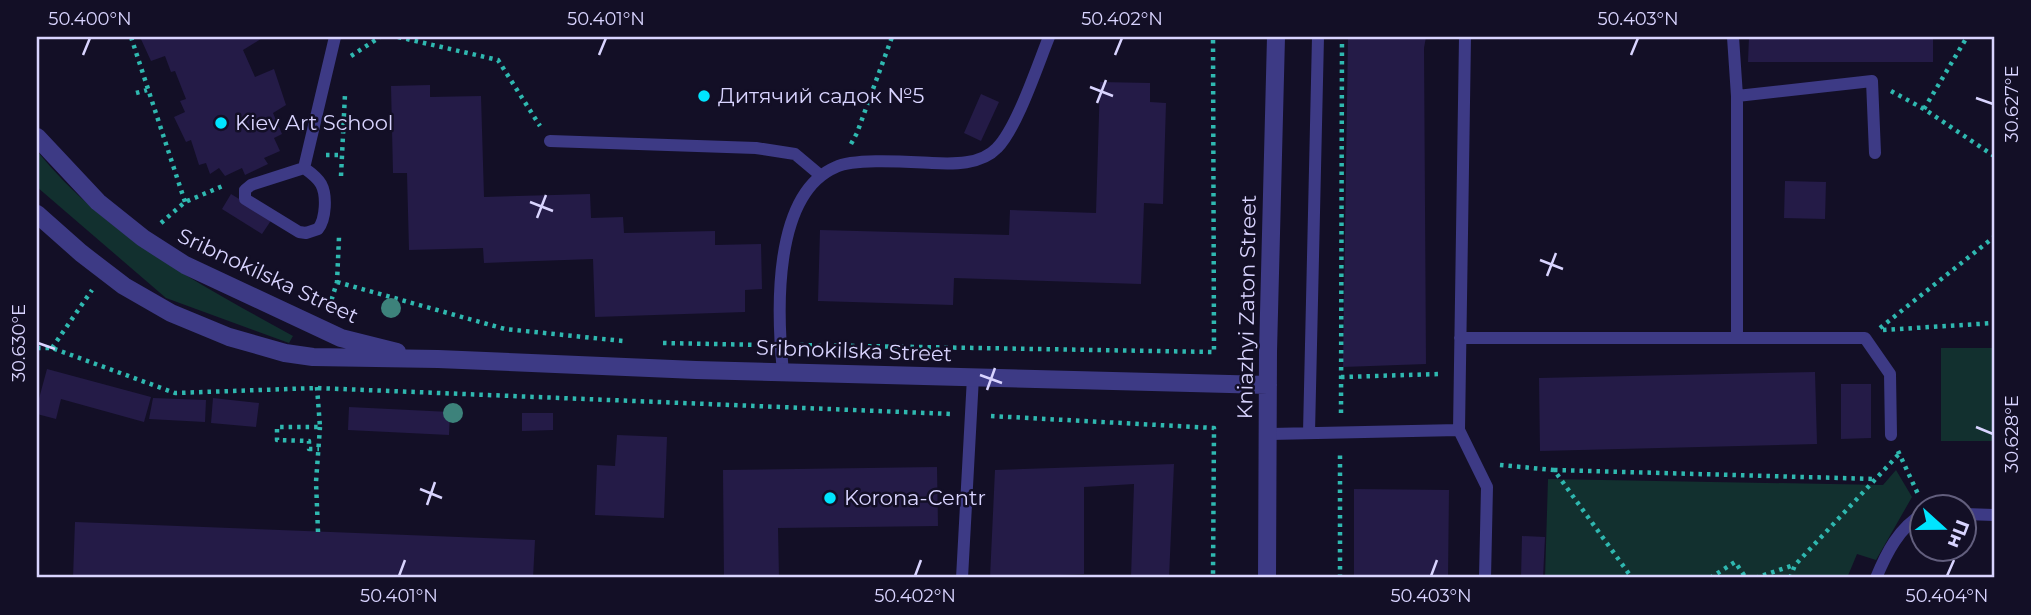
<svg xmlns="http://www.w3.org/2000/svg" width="2031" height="615" font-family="Montserrat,sans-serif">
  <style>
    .green { fill: #12302f }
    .building { fill: #241b47 }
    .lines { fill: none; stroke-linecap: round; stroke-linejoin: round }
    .path { stroke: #2fb8b0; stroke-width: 4.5; stroke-dasharray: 3.5 5; stroke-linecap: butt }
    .lane { stroke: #3d3a85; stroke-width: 12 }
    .street { stroke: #3d3a85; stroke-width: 18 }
    .tree { fill: #3d827b }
    .ticks { fill: none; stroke: #d9d4ff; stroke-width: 2.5 }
    .poi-dot { fill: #00e5ff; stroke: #130f26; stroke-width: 2.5 }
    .labels { text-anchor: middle; stroke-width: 5; stroke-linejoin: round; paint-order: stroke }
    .poi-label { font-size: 21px; fill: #d9d4ff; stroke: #130f26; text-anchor: start }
    .street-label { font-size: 21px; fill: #d9d4ff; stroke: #130f26 }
    .neatline { fill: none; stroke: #d9d4ff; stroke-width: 2.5 }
    .ticks-label { font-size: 18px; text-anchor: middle; fill: #d9d4ff }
  </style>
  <rect width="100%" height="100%" fill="#130f26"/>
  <path class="green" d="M37 151C106 236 199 284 293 336L289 343 166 298 37 187Z
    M1941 348H1994V441H1941Z
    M1896 470 1912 497 1876 560 1857 554 1847 578H1545L1548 479 1883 485Z"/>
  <path class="building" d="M140 37H264L243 50 255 77 274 69 286 105 273 113 282 134 274 138 280 151 264 158 268 164 245 175 242 168 225 176 219 168 210 174 206 163 199 165 191 140 186 142 174 117 185 112 180 101 186 99 175 71 171 72 165 56 151 61Z
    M1348 37H1426L1424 48 1426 364 1343 367Z
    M1749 37H1933V62H1748Z
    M1100 82 1150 83V102L1166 103 1163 204 1144 203 1141 284 954 278 953 305 818 301 820 230 1009 235 1010 210 1096 213Z
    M430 85V97L481 96 484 197 590 194 591 218 623 217 624 233 715 231V245L761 244 762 289 745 290V312L595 317 593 259 484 263 483 248 409 250 407 173H393L391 86Z
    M981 94 999 102 981 141 964 133Z
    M1785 181 1826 182 1825 219 1784 218Z
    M231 194 272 219 262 234 222 209Z
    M47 369 151 397 144 422 61 399 56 419 37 414V406Z
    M1815 372 1817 444 1540 451 1539 378Z
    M1841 384H1871V438L1841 439Z
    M153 398 206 400 205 422 149 419Z
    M213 398 259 403 256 427 211 423Z
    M349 407 450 412 449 435 348 430Z
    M522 413H553V430L522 431Z
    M617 435 667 437 664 518 595 515 597 465 615 466Z
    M1174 464 1169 578H1131L1134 484 1084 487V574L990 578 995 470Z
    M937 467 938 526 778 528 779 578H724L723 470Z
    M1354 489 1449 490 1448 578H1354Z
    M75 522 535 540 533 578H73Z
    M1522 536 1545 537 1543 578H1521Z"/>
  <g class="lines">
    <path class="path" d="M131 37 185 202
      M398 37 498 60 540 126
      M351 56 380 37
      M1891 91 1924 109 1994 156
      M136 93 147 90
      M1924 109 1967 37
      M851 144 857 133 892 37
      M326 155H342
      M341 176 345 94
      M161 223 185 202 225 185
      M337 282 505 329 623 341
      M329 308 337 282 339 237
      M1880 328 1994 237
      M1883 330 1994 323
      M663 343 763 345
      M800 345 1214 352 1213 37
      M37 348H52L175 393 317 388 951 414
      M52 348 92 290
      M1341 377 1441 374
      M317 387 320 427H277V440L309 441V449H319
      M1341 413 1342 37
      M991 416 1214 428 1213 578
      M1898 451 1918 494
      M1500 465 1554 470 1632 578
      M1554 470 1876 479
      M318 532 316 482 320 427
      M1340 578V453
      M1710 578 1735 562 1746 578
      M1755 578 1794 565
      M1790 578 1795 565 1899 454"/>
    <path class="lane" d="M1465 37 1459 430 1487 487 1485 578
      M1733 37 1737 96V337
      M1737 96 1872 81 1875 153
      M550 141 756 148 795 154 820 175
      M304 168C311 173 317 177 321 184 327 195 326 219 318 229L306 233 299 232 245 199V190L251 185Z
      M304 168 335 37
      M1460 338H1865L1890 374 1891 435
      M783 372C777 313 772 194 836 167 854 158 909 162 932 163 953 164 981 165 997 148 1017 128 1038 64 1049 37
      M1309 433 1318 37
      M1268 434 1459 430
      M1965 514 1994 515
      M962 578 973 377
      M1876 578C1886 554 1899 527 1923 514"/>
    <path class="street" d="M37 137 98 202 143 238 185 265 341 338 397 352
      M37 214 81 253 124 286 171 313 229 337 285 353 313 357 438 359 696 370 1268 385
      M1267 578 1268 352 1276 37"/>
  </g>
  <g class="tree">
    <circle cx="391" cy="308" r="10"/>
    <circle cx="453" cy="413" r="10"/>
  </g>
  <path class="ticks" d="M83 55 90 38M599 55 606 38M1115 55 1122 38M1631 55 1638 38M1090 87 1113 96M1976 98 1993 104M1097 103 1106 80M530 202 553 211M537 218 546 195M1540 260 1563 269M1547 276 1556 253M38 343 55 349M980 375 1002 383M987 390 995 368M1976 427 1993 434M420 489 442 498M427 505 435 482M399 576 405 560M915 576 921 560M1431 576 1437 560M1947 576 1954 560"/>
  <g class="poi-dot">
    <circle cx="704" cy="96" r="7"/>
    <circle cx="221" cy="123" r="7"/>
    <circle cx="830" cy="498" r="7"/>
  </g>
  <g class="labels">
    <g class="poi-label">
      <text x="718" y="103">Дитячий садок №5</text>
      <text x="235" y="130">Kiev Art School</text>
      <text x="844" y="505">Korona-Centr</text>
    </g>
    <g class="street-label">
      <text transform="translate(268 276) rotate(25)" y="7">Sribnokilska Street</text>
      <text transform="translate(1247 307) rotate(-89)" y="7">Kniazhyi Zaton Street</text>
      <text transform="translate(854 351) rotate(2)" y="7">Sribnokilska Street</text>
    </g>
  </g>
  <rect width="2031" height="615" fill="none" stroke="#130f26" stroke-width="77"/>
  <g transform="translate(1943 528) rotate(111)"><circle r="33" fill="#130f26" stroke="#625e7d" stroke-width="2"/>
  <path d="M0-5L12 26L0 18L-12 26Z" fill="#00e5ff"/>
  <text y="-10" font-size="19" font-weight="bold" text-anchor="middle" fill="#d9d4ff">Пн</text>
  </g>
  <rect x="38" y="38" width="1955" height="538" class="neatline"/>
  <g class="ticks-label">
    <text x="90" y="25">50.400°N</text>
    <text x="606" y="25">50.401°N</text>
    <text x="1122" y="25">50.402°N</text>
    <text x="1638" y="25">50.403°N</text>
    <text transform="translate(2012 104) rotate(-90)" y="6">30.627°E</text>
    <text transform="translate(19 343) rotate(-90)" y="6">30.630°E</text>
    <text transform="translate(2012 434) rotate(-90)" y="6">30.628°E</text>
    <text x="399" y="602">50.401°N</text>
    <text x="915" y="602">50.402°N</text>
    <text x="1431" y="602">50.403°N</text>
    <text x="1947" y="602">50.404°N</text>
  </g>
</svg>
